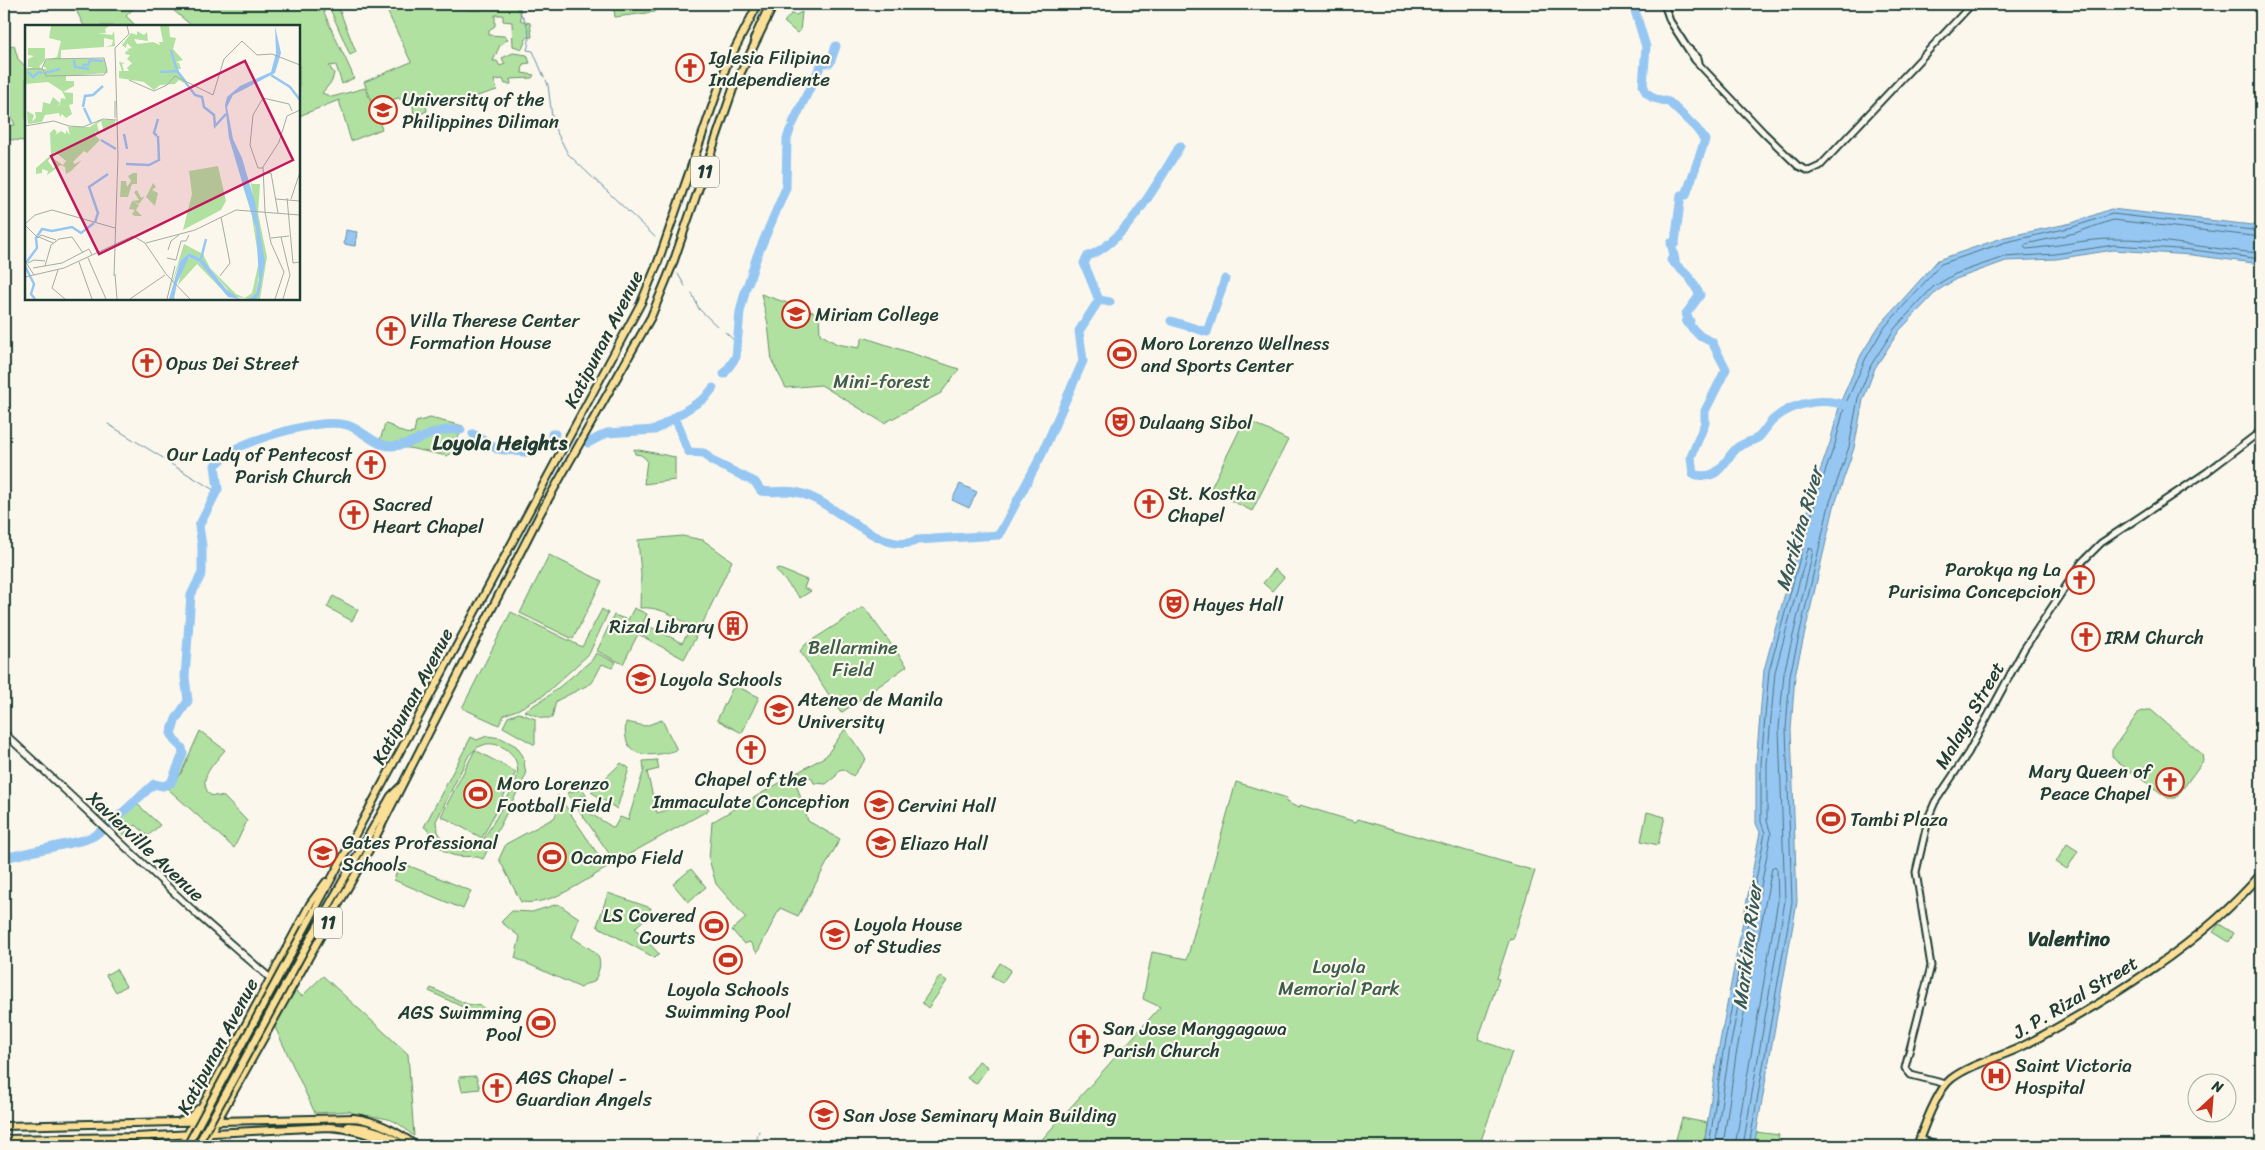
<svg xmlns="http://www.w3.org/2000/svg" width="2265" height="1150" font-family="Sriracha,sans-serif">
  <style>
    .green { fill: #b1e1a0; stroke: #688f6a; fill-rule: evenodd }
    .water { fill: #96c7f2; stroke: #6690a6 }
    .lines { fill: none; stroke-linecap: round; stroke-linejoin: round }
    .shore { stroke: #4f7480; stroke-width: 1 }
    .stream { stroke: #6690a6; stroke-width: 1 }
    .river { stroke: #96c7f2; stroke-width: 9 }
    .tertiary-casing { stroke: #1f3d34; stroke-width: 9 }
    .secondary-casing { stroke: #1f3d34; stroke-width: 9 }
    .primary-casing { stroke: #1f3d34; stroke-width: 10 }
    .tertiary { stroke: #fbf7ec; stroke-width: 5 }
    .secondary { stroke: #fbf7ec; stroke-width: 5.5 }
    .primary { stroke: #fbdf96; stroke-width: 6 }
    .primary-bridge-casing { stroke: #1f3d34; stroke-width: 10; stroke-linecap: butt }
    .primary-bridge { stroke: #fbdf96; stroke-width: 6 }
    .labels { text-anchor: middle; stroke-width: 4.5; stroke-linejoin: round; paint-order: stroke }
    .shield { fill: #fbf7ec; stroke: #61756b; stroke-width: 1 }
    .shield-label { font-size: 18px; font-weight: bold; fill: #1f3d34 }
    .poi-label { font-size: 19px; fill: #1f3d34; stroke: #fbf7ec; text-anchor: start }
    .street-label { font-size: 19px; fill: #1f3d34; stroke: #fbf7ec }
    .park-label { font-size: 19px; fill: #3c5e4a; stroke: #fbf7ec }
    .water-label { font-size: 20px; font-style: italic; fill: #37595a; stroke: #fbf7ec }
    .neighbourhood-label { font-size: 20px; font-weight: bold; fill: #1f3d34; stroke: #fbf7ec }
    .quarter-label { font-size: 21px; font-weight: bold; fill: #1f3d34; stroke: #fbf7ec }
    .inset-river { fill: none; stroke: #96c7f2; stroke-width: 2.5 }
    .inset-road { fill: none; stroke: #a3ada2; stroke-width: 1 }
    .view { fill: #c2185b; fill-opacity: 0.15; stroke: #c2185b; stroke-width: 2.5 }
    .inset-edge { fill: none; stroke: #1f3d34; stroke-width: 2.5 }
  </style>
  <rect width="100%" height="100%" fill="#fbf7ec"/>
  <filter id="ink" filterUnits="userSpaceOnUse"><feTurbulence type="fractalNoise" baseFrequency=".02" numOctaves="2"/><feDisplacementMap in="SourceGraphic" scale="10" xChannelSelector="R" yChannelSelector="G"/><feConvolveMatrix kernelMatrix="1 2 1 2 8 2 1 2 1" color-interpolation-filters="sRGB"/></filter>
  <g filter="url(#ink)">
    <path class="green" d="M73 4H138L126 16 136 26H84Z
      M166 4H321C330 30 344 53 354 78L342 84 336 65 329 66 334 73 332 81 322 93 332 97 365 88 382 129 351 141 339 100 299 116V26H192Z
      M328 4H337L356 52 350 55Z
      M384 4H463L468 10H481L482 4H514L520 8 521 21 530 23 532 37H527L522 49 513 46 512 22 503 21V15H495V26L489 30V35L504 36 508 39 500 45 493 61H497L500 66 505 64 502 58 513 53 527 55 530 63 523 64 522 73 534 75 532 78 510 79 511 84H505L503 79 494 80 497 90 444 106V95L426 101 427 111 414 117 413 106 398 98 374 106 364 82 411 62Z
      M613 4H663L655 12 615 17Z
      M802 12 800 31 797 33 784 22 791 14 796 15Z
      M14 45 18 59 26 67V141H24L4 139V126L15 125 4 100V48Z
      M761 294 819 314 820 334 837 344 859 348 863 337 959 369 941 393 884 423 821 385 786 388 772 361 768 324Z
      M430 418 463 426 452 453 447 456 409 448 378 447 385 424C397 426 401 436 414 433L416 422Z
      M1245 419 1288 440 1252 511 1210 490Z
      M634 449 675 457V480L644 484 647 460 641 455 635 454Z
      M682 536 703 540 732 561 698 633C682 619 661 606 640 608L641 574 638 540Z
      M549 555 602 581 573 639 520 613Z
      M777 568 807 580 804 588 811 591 800 598 776 570Z
      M1275 569 1284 577 1272 591 1263 583Z
      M333 596 358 610 352 621 327 607Z
      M864 607 907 666 841 713 800 651 806 644Z
      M634 608 647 614 643 623 682 643 688 633 696 637 684 659 638 634 623 664 597 651 614 615 628 620Z
      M602 609 608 613 589 654 544 695 519 709 504 715 499 725 462 708 511 612 582 647Z
      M596 653 616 662 612 668 602 664 592 683 556 701 552 718H542L524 711 547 697 592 660Z
      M734 685 759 697 742 733 717 720Z
      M2146 710H2151L2202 754 2203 761 2176 798H2168L2116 761 2112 756V750L2139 712Z
      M519 713 535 719V745L503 727 508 717Z
      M662 720 677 750C651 758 620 760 626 722L645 726Z
      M845 729 866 759 853 776 843 769 839 770 836 776 826 784 814 783 811 777 796 783 808 821 840 839 798 916 780 908 757 953 750 942 744 944 732 930 746 918 716 884 709 859 712 822 826 756Z
      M200 731 225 750C214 764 196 779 210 795L224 797 247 821 234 848 168 789 181 773Z
      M487 736 501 738 516 746 523 756 526 775 483 859C471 853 459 861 444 851 434 845 433 831 424 827L471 737 477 740ZM486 744C504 742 521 757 517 776 515 788 489 829 482 842 465 863 436 843 436 821L469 755 478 747Z
      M475 750 516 772 482 838 441 816Z
      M657 760 659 769 647 772 657 813 704 799 709 810 615 862 567 793 582 789 586 795 585 797 581 795 576 805 614 828 620 817 628 820 644 770 643 761Z
      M621 763 629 768 617 809 591 792Z
      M1236 782 1287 798 1286 802 1299 808 1300 805 1356 822 1358 819 1535 871 1513 939 1510 938 1497 978 1499 979 1478 1039 1512 1052 1479 1146H1036L1160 1007 1143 999 1152 952 1187 959Z
      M558 795 607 868C581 882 552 906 521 902L499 859 506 844 554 818C559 811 555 803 558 795Z
      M135 802 160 825 148 836 136 825 123 835 112 825Z
      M1647 812 1665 817 1658 845 1641 841Z
      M2067 844 2078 851 2067 869 2056 862Z
      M400 862 471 891 463 909 394 880Z
      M691 869 706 887 688 902 673 884Z
      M608 893 651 908 648 916 635 928 659 954 655 958 597 926Z
      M558 904 579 918 572 937C592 952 609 952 594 982L586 984 581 988 515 958 520 937 501 922 512 911 532 912Z
      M2219 924 2234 933 2229 942 2213 932Z
      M1000 963 1011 970 1002 983 992 976Z
      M116 969 126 986 116 992 106 975Z
      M323 976 408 1054 414 1136C407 1131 400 1123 391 1120 380 1116 357 1116 349 1111L315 1113 274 1025 295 990 302 996Z
      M940 976 947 981 928 1008 922 1003Z
      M431 988 467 1004 481 1006 487 1011V1016L479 1019 471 1017 473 1012 429 991Z
      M979 1061 988 1067 976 1084 967 1078Z
      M476 1076 480 1089 462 1091 459 1077Z
      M1682 1118 1707 1123 1704 1146H1674Z
      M1756 1132 1779 1135 1777 1146H1754Z"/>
    <path class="water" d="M2111 209 2261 226V264L2192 255 2113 250 2056 259 2006 261 1956 279 1937 291 1899 331 1875 368 1863 400 1854 448 1834 507 1795 675 1791 729 1797 902 1754 1146H1704L1718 1052 1760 832 1756 824V763L1764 670 1813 491 1830 443 1840 403 1861 355 1879 326 1938 260 2005 237 2072 223Z
      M346 230 357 232 355 246 344 244Z
      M960 484 977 492 969 508 952 500Z
      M540 1012 552 1019 543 1034 531 1028Z"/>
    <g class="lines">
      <path class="shore" d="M2261 237 2113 220 2075 233 2026 244 2024 247 2026 249C2055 247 2084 239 2113 239 2163 238 2212 250 2261 253
        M1709 1146 1723 1052 1765 833 1761 822V763L1769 671 1818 492 1835 444 1845 405 1866 358 1883 329 1941 264 2006 242 2073 227 2112 214 2261 231
        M1715 1146 1729 1053 1771 834 1767 821V764L1775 672 1808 549 1811 548 1813 550 1810 565 1784 673 1779 728 1785 901 1743 1146
        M1723 1146 1736 1055 1772 868 1775 866 1777 869 1778 901 1735 1146
        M1749 1146 1792 902 1786 729 1790 675 1829 505 1849 447 1858 398 1871 365 1895 328 1933 287 1955 274 2004 257 2055 254 2114 245 2193 250 2261 259"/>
      <path class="stream" d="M514 4C525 18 533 32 527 50L533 51 544 77
        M546 80 548 85 553 125 568 154 655 237
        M678 274 685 286
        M692 293 699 309 717 326
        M725 332 737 343
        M108 424 163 458
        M171 464 217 492
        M755 1146 759 1131"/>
      <path class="river" d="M1633 4 1646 47 1643 85 1646 92 1653 98 1669 102 1696 128 1705 140 1686 195H1681L1675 243H1671L1675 260H1671L1690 278 1700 295 1686 314 1690 321 1686 322 1700 336 1712 342 1726 369 1705 411V423L1691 457 1693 474C1721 482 1722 461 1738 447 1744 443 1753 441 1759 437 1765 431 1768 424 1774 419 1795 401 1825 397 1850 407
        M793 123 822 63H830L836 46
        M748 284 757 256 786 188 787 139 790 130
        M1099 300 1084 263 1088 256C1125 243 1160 179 1180 146
        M1171 321 1207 332 1225 279
        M724 374 736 357 740 312 746 288
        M673 418C682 425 682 442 689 452L704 453 712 461 755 482 761 491C772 493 784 490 795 492 831 497 883 559 917 540L999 535 1042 454 1083 361 1079 331 1099 300 1110 302
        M473 434 497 449 533 453 540 444 552 446V434H555
        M588 443 607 433 655 430 705 398 713 388
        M110 824 154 784 163 786 171 783 183 754 182 748 175 741 171 733 176 719 188 701 185 677 191 595 202 573V546L199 526 218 489 215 465C223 459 231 451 239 447 264 436 320 418 347 425 363 430 375 446 391 446 416 446 433 426 461 430
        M4 858 84 840 94 836 102 830"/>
      <defs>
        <path id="tertiary" d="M1664 4 1670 21 1695 60 1764 133 1798 166 1809 171 1820 166 1972 4
          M1689 49 1698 58 1699 62
          M1946 1084 1911 1075 1905 1068 1931 966 1916 872 1929 816 1935 802 1968 753 2024 649 2082 562 2101 543 2207 472 2261 431
          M1920 1139 1937 1146"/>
        <path id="secondary" d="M4 733 199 916 270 978"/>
        <path id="primary" d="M754 39 770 4
          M305 928 641 303 658 262 727 64 758 4
          M314 932 391 796 400 787
          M180 1121 190 1117 198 1109
          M4 1126 354 1118C378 1121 397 1131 416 1146
          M348 1126C369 1127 387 1133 404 1146
          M138 1138 157 1146
          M4 1139 135 1137 328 1127C351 1128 374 1135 395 1146
          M181 1146 310 904 326 882
          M203 1146 369 850 541 512 651 317 672 266 733 89 774 4
          M1917 1146C1923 1129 1937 1090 1951 1079 1972 1063 2003 1057 2027 1044 2107 1001 2202 944 2261 874"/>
      </defs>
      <use href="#tertiary" class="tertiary-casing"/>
      <use href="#secondary" class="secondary-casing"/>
      <use href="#primary" class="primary-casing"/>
      <use href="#tertiary" class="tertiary"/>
      <use href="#secondary" class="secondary"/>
      <use href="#primary" class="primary"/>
      <defs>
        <path id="primary-bridge" d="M187 1146 305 928
          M197 1146 314 932"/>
      </defs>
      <use href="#primary-bridge" class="primary-bridge-casing"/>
      <use href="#primary-bridge" class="primary-bridge"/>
    </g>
  </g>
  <defs>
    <symbol id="church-ring" viewBox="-11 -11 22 22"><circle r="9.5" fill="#fbf7ec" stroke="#c8321e" stroke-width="1.5"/><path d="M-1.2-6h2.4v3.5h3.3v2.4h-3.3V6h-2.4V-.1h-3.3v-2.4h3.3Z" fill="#c8321e"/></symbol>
    <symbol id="university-ring" viewBox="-11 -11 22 22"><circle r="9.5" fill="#fbf7ec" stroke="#c8321e" stroke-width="1.5"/><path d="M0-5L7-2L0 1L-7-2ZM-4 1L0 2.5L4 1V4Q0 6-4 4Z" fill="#c8321e"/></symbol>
    <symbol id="stadium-ring" viewBox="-11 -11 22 22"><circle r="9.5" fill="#fbf7ec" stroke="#c8321e" stroke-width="1.5"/><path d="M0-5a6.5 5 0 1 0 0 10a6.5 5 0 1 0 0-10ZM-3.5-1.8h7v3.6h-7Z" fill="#c8321e"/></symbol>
    <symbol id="theatre-ring" viewBox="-11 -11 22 22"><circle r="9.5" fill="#fbf7ec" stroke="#c8321e" stroke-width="1.5"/><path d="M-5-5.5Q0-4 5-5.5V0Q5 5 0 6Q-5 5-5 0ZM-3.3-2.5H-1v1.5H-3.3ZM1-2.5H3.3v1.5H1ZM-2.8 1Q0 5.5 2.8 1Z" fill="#c8321e"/></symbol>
    <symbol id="building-ring" viewBox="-11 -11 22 22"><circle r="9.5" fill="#fbf7ec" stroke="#c8321e" stroke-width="1.5"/><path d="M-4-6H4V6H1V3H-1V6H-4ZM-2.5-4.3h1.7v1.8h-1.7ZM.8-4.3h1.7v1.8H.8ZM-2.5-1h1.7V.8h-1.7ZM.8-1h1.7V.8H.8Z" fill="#c8321e"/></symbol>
    <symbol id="hospital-ring" viewBox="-11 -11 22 22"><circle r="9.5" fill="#fbf7ec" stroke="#c8321e" stroke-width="1.5"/><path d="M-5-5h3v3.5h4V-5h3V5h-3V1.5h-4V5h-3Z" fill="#c8321e"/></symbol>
  </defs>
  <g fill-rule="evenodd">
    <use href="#church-ring" x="674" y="52" width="32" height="32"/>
    <use href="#university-ring" x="367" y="94" width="32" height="32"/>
    <use href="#university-ring" x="780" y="298" width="32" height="32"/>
    <use href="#church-ring" x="375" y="315" width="32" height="32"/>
    <use href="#stadium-ring" x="1106" y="338" width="32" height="32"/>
    <use href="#church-ring" x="131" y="347" width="32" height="32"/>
    <use href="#theatre-ring" x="1104" y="406" width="32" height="32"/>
    <use href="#church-ring" x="355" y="449" width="32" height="32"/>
    <use href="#church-ring" x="1133" y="488" width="32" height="32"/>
    <use href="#church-ring" x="338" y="499" width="32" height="32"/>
    <use href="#church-ring" x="2064" y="564" width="32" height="32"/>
    <use href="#theatre-ring" x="1158" y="588" width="32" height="32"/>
    <use href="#building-ring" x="717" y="610" width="32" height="32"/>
    <use href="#church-ring" x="2070" y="621" width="32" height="32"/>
    <use href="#university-ring" x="625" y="663" width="32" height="32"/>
    <use href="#university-ring" x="763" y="694" width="32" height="32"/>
    <use href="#church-ring" x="735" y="734" width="32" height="32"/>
    <use href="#church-ring" x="2154" y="766" width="32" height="32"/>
    <use href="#stadium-ring" x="462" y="778" width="32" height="32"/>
    <use href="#university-ring" x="863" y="789" width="32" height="32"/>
    <use href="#stadium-ring" x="1815" y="803" width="32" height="32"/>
    <use href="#university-ring" x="865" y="827" width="32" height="32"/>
    <use href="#university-ring" x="307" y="837" width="32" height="32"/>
    <use href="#stadium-ring" x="536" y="841" width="32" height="32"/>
    <use href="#stadium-ring" x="698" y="910" width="32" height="32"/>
    <use href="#university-ring" x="819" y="919" width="32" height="32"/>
    <use href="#stadium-ring" x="712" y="944" width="32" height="32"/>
    <use href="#stadium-ring" x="525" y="1007" width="32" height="32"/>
    <use href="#church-ring" x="1068" y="1023" width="32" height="32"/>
    <use href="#hospital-ring" x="1980" y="1060" width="32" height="32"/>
    <use href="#church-ring" x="481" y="1072" width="32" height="32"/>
    <use href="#university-ring" x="808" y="1099" width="32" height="32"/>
  </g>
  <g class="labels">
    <g class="shield">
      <rect x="691" y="156.5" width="28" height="31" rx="4"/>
      <rect x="314" y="907.5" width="28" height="31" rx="4"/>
    </g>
    <g class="shield-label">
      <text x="705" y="178">11</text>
      <text x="328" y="929">11</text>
    </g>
    <g class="poi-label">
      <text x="709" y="64">Iglesia Filipina<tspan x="709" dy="22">Independiente</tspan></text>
      <text x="402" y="106">University of the<tspan x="402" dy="22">Philippines Diliman</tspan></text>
      <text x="815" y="321">Miriam College</text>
      <text x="410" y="327">Villa Therese Center<tspan x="410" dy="22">Formation House</tspan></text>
      <text x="1141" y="350">Moro Lorenzo Wellness<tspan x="1141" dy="22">and Sports Center</tspan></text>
      <text x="166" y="370">Opus Dei Street</text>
      <text x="1139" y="429">Dulaang Sibol</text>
      <text x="352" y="461" text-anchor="end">Our Lady of Pentecost<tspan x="352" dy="22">Parish Church</tspan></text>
      <text x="1168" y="500">St. Kostka<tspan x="1168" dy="22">Chapel</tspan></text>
      <text x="373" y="511">Sacred<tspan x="373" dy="22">Heart Chapel</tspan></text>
      <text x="2061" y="576" text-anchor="end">Parokya ng La<tspan x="2061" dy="22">Purisima Concepcion</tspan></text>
      <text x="1193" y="611">Hayes Hall</text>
      <text x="714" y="633" text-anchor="end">Rizal Library</text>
      <text x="2105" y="644">IRM Church</text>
      <text x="660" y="686">Loyola Schools</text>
      <text x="798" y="706">Ateneo de Manila<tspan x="798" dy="22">University</tspan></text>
      <text x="2151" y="778" text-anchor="end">Mary Queen of<tspan x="2151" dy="22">Peace Chapel</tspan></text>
      <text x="751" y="786" text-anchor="middle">Chapel of the<tspan x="751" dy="22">Immaculate Conception</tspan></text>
      <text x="497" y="790">Moro Lorenzo<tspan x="497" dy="22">Football Field</tspan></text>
      <text x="898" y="812">Cervini Hall</text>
      <text x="1850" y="826">Tambi Plaza</text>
      <text x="342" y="849">Gates Professional<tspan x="342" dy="22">Schools</tspan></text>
      <text x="900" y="850">Eliazo Hall</text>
      <text x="571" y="864">Ocampo Field</text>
      <text x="695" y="922" text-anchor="end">LS Covered<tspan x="695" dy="22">Courts</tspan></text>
      <text x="854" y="931">Loyola House<tspan x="854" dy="22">of Studies</tspan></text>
      <text x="728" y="996" text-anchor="middle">Loyola Schools<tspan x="728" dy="22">Swimming Pool</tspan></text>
      <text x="522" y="1019" text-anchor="end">AGS Swimming<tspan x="522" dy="22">Pool</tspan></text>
      <text x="1103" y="1035">San Jose Manggagawa<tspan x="1103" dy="22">Parish Church</tspan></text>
      <text x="2015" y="1072">Saint Victoria<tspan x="2015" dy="22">Hospital</tspan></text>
      <text x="516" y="1084">AGS Chapel -<tspan x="516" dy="22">Guardian Angels</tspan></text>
      <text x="843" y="1122">San Jose Seminary Main Building</text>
    </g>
    <g class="street-label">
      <text transform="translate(603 339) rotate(-63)" y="7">Katipunan Avenue</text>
      <text transform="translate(412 696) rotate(-62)" y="7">Katipunan Avenue</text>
      <text transform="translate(1969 715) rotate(-60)" y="7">Malaya Street</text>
      <text transform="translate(146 846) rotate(43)" y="7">Xavierville Avenue</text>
      <text transform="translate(2075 997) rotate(-31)" y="7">J. P. Rizal Street</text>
      <text transform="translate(217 1046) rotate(-62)" y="7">Katipunan Avenue</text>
    </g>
    <g class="park-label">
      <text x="882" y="388">Mini-forest</text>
      <text x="853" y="654">Bellarmine<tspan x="853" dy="22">Field</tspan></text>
      <text x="1339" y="973">Loyola<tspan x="1339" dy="22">Memorial Park</tspan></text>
    </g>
    <g class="water-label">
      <text transform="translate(1799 529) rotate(-74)" y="7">Marikina River</text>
      <text transform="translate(1747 946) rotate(-83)" y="7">Marikina River</text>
    </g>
    <g class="neighbourhood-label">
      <text x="2069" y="946">Valentino</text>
    </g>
    <g class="quarter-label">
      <text x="500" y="450">Loyola Heights</text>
    </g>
  </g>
  <g transform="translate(25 25)">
    <rect width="275" height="275" fill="#fbf7ec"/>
    <path d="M26 1H84L80 4 81 8H72L87 10 89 6 90 21 80 22 87 20 88 15 79 13V22L36 25V34H79L83 48 41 51V56H49V61L38 67 48 68V79L44 80 47 89 41 93 37 89 35 92 34 88 20 90 17 97 3 99 2 86 9 90 7 96 11 93 10 87H17L18 77 25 79 28 72 35 78 32 82 35 79 36 73 41 74 37 66 23 57 0 59V45L8 42H3V34L9 31 3 30V23H20V35L14 42 18 44H22L18 41 21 35 32 32 36 16 24 13ZM125 1H144L145 12 151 13 148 24 158 35 151 37 154 38 156 44H152L161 55 159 58 154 55 150 59 135 60 129 65 119 57 94 53V46H97L94 37 100 38 97 39 99 46H104L102 43 107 38 102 34 105 30 100 29 101 26H104L102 24 107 23 102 18 101 23 97 20 106 8 112 10V6L119 10 122 7 123 16 109 14 112 19 128 17 135 20 134 17H138L135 1ZM75 95H90V98L79 107 76 96 72 99 74 107 72 110 70 106V110L75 115 62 128 59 126 48 137 50 139 57 135 46 146 41 149 40 142 36 140 22 150 23 146 17 144V148L11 149V143L26 130 25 108 29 104 32 107 30 110 36 106 41 109V105L45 110 43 102H65ZM30 127 41 136 38 140 29 134 32 141 28 143 23 136ZM193 141 201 176 196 185 158 205 167 169 164 146ZM108 148H112V159H107L103 172H95L96 156H101L102 162 106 156 103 151ZM225 154 227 159H235L233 188 242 232 235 274H231L239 233ZM216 156 223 170 231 204 236 240 231 268 224 274 208 271 178 236 164 228 155 236 142 274 159 219 178 229 185 243 211 269 220 273 227 268 234 236 226 186ZM128 158 131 162 127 165 133 168 130 181 121 172ZM112 165 116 173 120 171 114 179 108 176 114 180 111 185 117 191H110L107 189 110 185 104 184 107 176 114 175 109 167ZM164 232 174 237 206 274 172 239 153 260 150 270 159 238Z" fill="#b1e1a0" fill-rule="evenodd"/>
    <path d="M250 1 256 28 250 48 208 70 202 82 208 114 217 133 230 177 240 236 234 270 231 274H224L231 268 234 254 231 204 204 113 200 80 202 72 215 61 246 47 251 28ZM164 228 178 235 201 264 215 274 203 272 174 237 164 232 152 258 149 274H144L155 236Z" fill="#96c7f2"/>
    <path class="inset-river" d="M146 25 152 46 170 70 177 72 179 82 189 90 190 101 201 89M49 35 50 42 64 44M57 40H63L65 35 78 36M3 47 8 52 14 47 18 48M135 47 154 46M20 48 35 44M246 50 265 62 275 75M58 82 60 71 68 70 78 61M59 83 66 98M99 109 102 124M132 111 129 108 133 94M76 115 91 124M101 139 124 140 134 135 133 111M70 197 73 188 64 162 83 149M176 234 181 214M0 239 12 223 11 213 17 204 27 206 47 202 56 208 69 198M0 241 9 259 6 269 10 274"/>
    <path class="inset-road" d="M79 33 82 45 79 50 21 51 17 43 21 34ZM0 44H17M104 55 129 66 142 60 150 51 188 70 199 34 217 16 232 30 247 29 275 40M90 76V93M0 101 29 96 44 101 58 102 78 94 91 95M238 143H233L225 120 228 90 238 73 264 79 267 86M239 148H246L253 188M262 173 268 238 275 237M251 174 275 176M266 174 275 147M240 187 246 218 259 247 250 274M240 187 238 142 254 117 262 91 275 85M0 199 10 190 27 185 90 203M0 200 13 213 16 210 31 215M14 212 28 218M256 212 265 250 258 274M246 213 264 211M121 218 170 205 211 185 275 190M143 225 146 216 154 210M63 233 81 274M142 233 151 235 156 216H161L164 210M0 236 9 250M54 237 67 274M3 238 9 235 20 236M20 241 26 220 34 214 47 212 58 228M8 243 37 238 64 224 67 230M33 245 27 263 40 274M90 249 92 274M89 251 93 130 90 23 104 9 102 1M195 251 205 238 196 192M0 252 39 243 108 211 120 218 141 249 165 274M105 274 140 250M142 274 150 241"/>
    <path class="view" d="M220 36 268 135 74 229 26 131Z"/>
    <rect width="275" height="275" class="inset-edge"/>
  </g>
  <rect width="2265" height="1150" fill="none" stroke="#fbf7ec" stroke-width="20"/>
  <rect x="10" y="10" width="2245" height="1130" fill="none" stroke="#1f3d34" stroke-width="2" filter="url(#ink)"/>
  <g transform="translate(2212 1098) rotate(26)"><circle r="24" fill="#fbf7ec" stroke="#a3ada2"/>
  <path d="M0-4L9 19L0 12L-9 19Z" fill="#c8321e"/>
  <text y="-8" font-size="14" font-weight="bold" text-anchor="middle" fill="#1f3d34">N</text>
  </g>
</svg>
